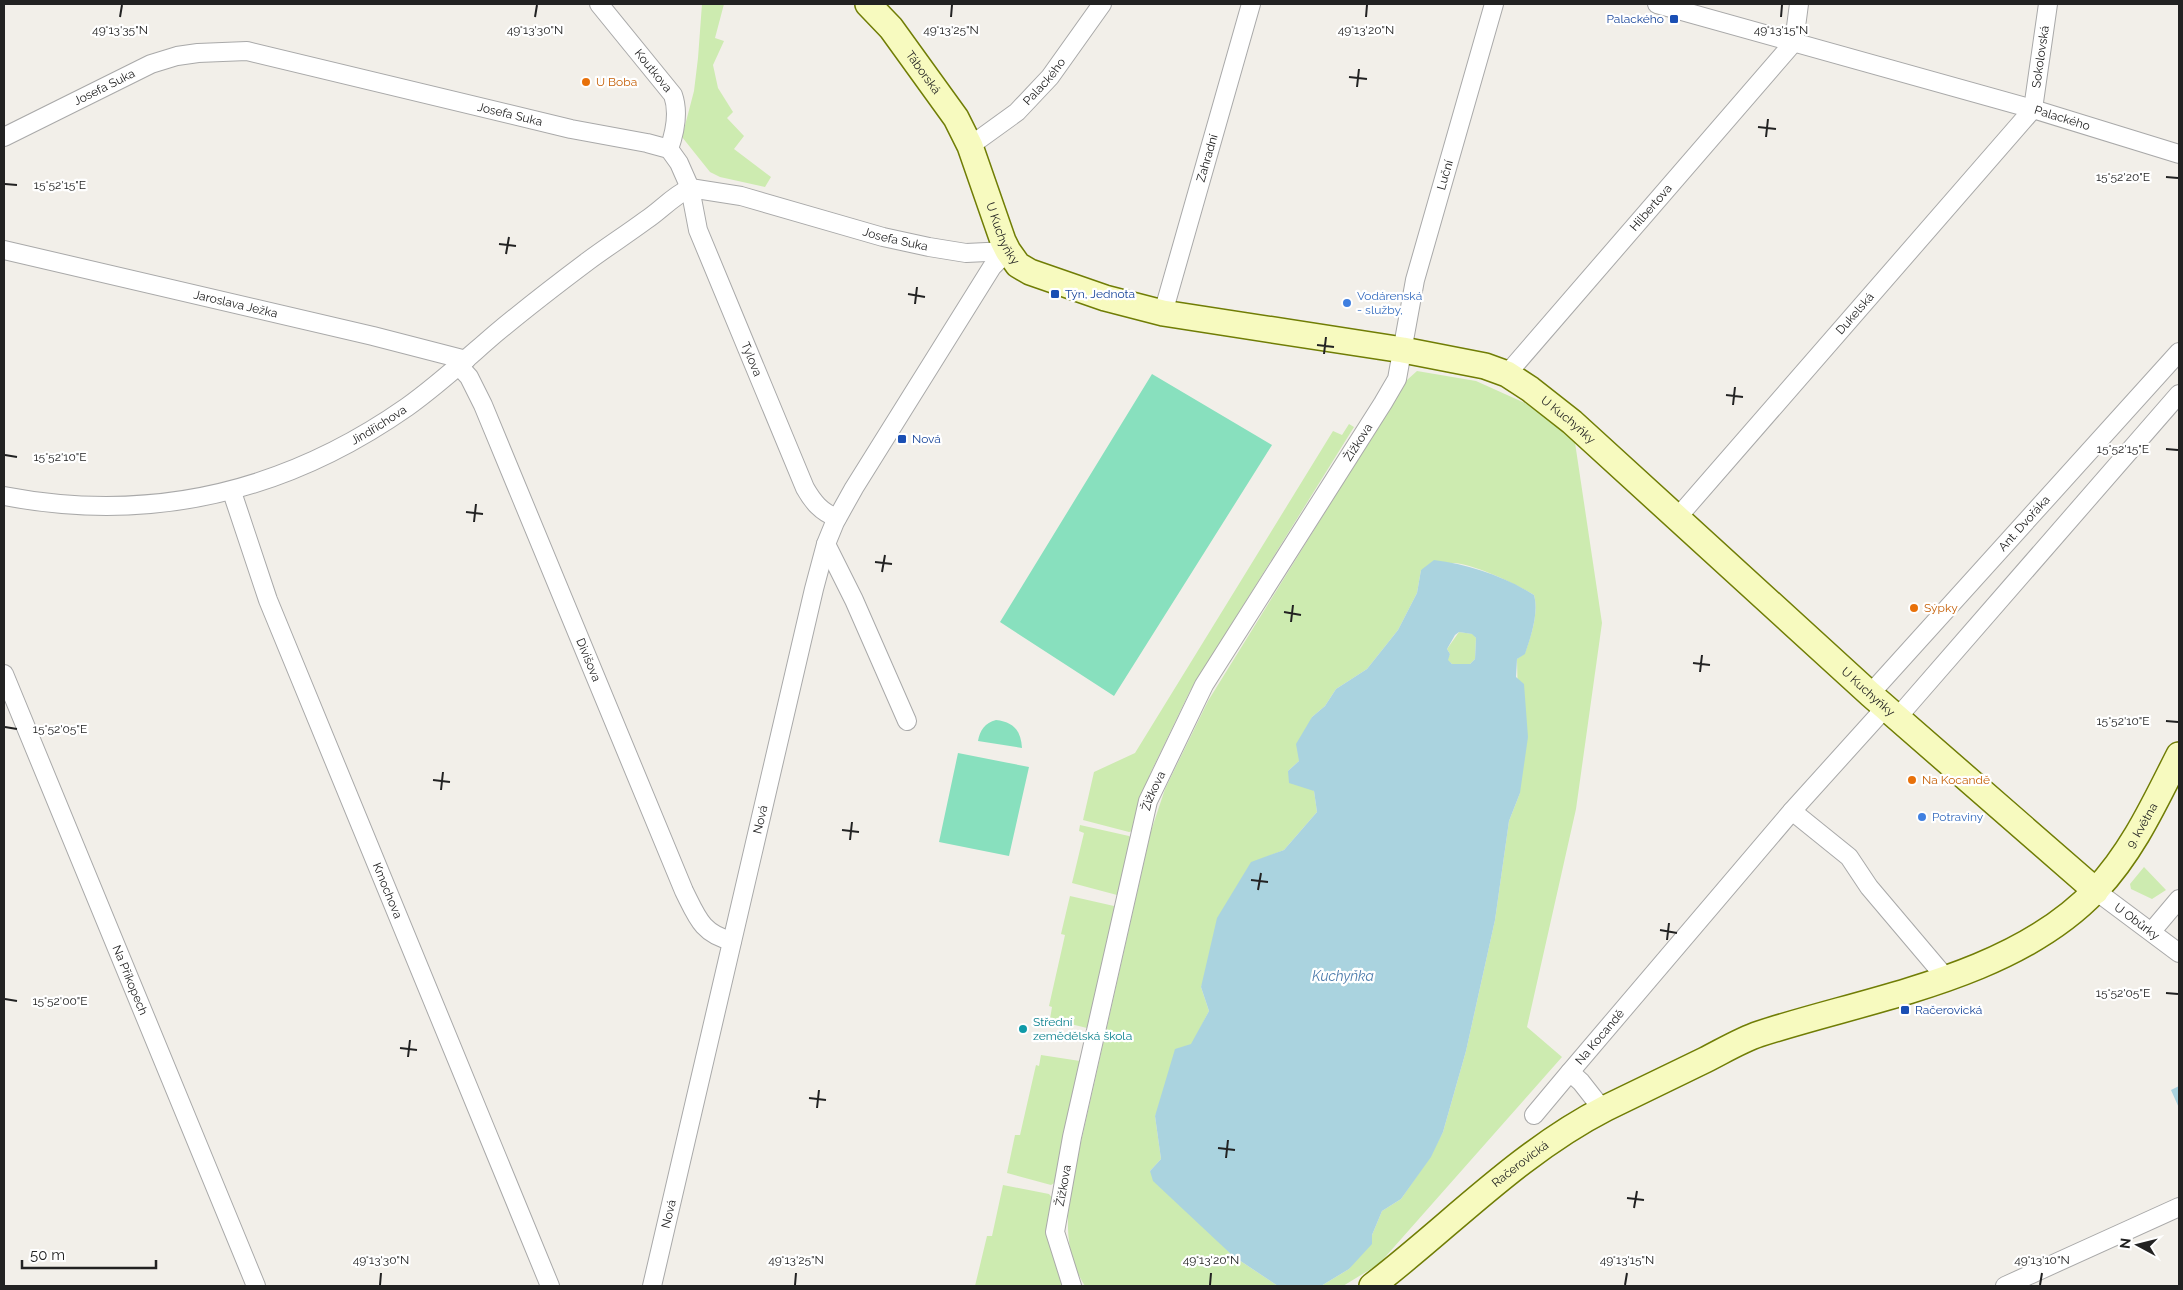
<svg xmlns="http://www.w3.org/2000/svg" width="2183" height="1290" font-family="Raleway,sans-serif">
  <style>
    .grass { fill: #cdebb0 }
    .pitch { fill: #88e0be }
    .water { fill: #aad3df; fill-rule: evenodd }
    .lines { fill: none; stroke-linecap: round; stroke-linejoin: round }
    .street-casing { stroke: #a9a9a9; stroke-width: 20 }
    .secondary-casing { stroke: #707d05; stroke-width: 28 }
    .street { stroke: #fff; stroke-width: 18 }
    .secondary { stroke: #f7fabf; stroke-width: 25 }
    .ticks { fill: none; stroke: #222; stroke-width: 2 }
    .transit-dot { fill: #1a4fb4; stroke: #fff; stroke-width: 2 }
    .food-dot { fill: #e8710a; stroke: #fff; stroke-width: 2 }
    .shop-dot { fill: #3f7fe0; stroke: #fff; stroke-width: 2 }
    .culture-dot { fill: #0f9aa8; stroke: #fff; stroke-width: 2 }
    .labels { text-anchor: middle; stroke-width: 4.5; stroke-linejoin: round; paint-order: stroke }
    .transit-label { font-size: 12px; fill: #164399; stroke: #fff; text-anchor: start }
    .street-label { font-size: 12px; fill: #222; stroke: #fff }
    .food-label { font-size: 12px; fill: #c56008; stroke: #fff; text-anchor: start }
    .shop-label { font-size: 12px; fill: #366cbe; stroke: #fff; text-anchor: start }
    .culture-label { font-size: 12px; fill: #0d838f; stroke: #fff; text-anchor: start }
    .water-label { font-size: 14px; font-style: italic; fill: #4a7aab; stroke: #fff }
    .ticks-label { font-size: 12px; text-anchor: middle; fill: #222; stroke: #fff; stroke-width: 4.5; stroke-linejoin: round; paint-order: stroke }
  </style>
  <rect width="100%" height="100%" fill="#f2efe9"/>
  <path class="grass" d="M702 4H724L715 38 724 41 713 65 718 88 733 112 727 118 744 136 734 149 771 177 765 187 720 177 710 172 682 137 694 91 698 58Z
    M1417 371 1476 381 1536 408 1574 436 1602 623 1576 809 1527 1027 1562 1057 1379 1264 1343 1286H1321L1349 1269 1372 1235 1382 1211 1401 1199 1430 1157 1443 1132 1466 1051 1495 920 1509 821 1520 793 1517 659 1525 653C1531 636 1539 613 1534 595 1516 584 1476 565 1455 563 1445 562 1431 568 1421 570L1417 593 1398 630 1367 669 1336 689 1325 706 1312 717 1299 761 1288 771 1314 791 1317 812 1284 850 1251 863 1201 987 1209 1011 1155 1116 1161 1159 1150 1171 1233 1256 1278 1286H1085C1066 1257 1066 1224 1070 1191L1151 831 1165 789 1208 701 1407 380Z
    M1349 424 1354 427 1190 691 1149 776 1153 778 1136 830 1129 832 1083 820 1094 772 1135 753 1333 431 1342 435Z
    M1459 632 1473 634 1476 638 1475 659 1470 664H1452L1447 660 1450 654 1447 649Z
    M1080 825 1129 836 1134 841 1121 894 1117 895 1072 883 1084 833 1079 831Z
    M2144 867 2166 890 2152 899 2131 889 2130 884Z
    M1070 896 1114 906 1118 910 1092 1026 1087 1028 1050 1019 1052 1007 1049 1006 1065 935 1061 934Z
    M1041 1055 1080 1061 1083 1065 1056 1182 1051 1185 1007 1173 1015 1135H1020L1036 1065 1039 1066Z
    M1003 1185 1049 1194 1053 1199V1245L1062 1286H975L987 1236H992Z"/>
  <path class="pitch" d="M1152 374 1272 445 1114 696 1000 622Z
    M996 720C1014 722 1021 731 1022 748L978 741C980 730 985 723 996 720Z
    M958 753 1029 767 1009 856 939 842Z"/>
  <path class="water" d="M1434 560C1468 564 1504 576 1534 595 1539 613 1531 636 1525 654L1517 659 1516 677 1524 684 1528 737 1520 793 1509 821 1495 920 1466 1051 1443 1132 1431 1157 1401 1199 1382 1211 1372 1235V1244L1349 1269 1321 1286H1278L1233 1256 1153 1181 1150 1171 1161 1159 1155 1116 1175 1049 1191 1044 1209 1011 1201 987 1217 918 1251 862 1284 850 1317 812 1314 791 1289 783 1288 771 1299 761 1296 744 1312 717 1325 706 1336 689 1367 669 1398 630 1417 593 1421 570ZM1459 632 1472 634 1476 638 1475 659 1470 664H1452L1448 660 1450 654 1447 649 1455 635Z
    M2179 1086V1108L2171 1090Z"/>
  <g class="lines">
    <defs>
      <g id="street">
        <path id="s1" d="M599 4 673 95C679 112 675 132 669 149"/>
        <path id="s2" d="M1657 4 2033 109 2179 154"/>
        <path d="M1794 42 1799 4"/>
        <path id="s3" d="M4 137 151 64 177 56 198 53 247 51 571 129 647 143 669 149 679 163 690 188 698 230 805 488C813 502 821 512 837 518"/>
        <path id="s4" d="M970 146 1017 112 1050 77 1102 4"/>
        <path id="s5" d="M690 188 741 196 883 237 929 247 966 253 1008 251"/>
        <path id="s6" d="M4 250 373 336 466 360"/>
        <path id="s7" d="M1163 313 1251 4"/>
        <path id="s8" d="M459 366 469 377 483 405 684 891C697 917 702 934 732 941"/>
        <path id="s9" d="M1507 374 1794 42"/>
        <path id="s10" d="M232 492 268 600 550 1286"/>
        <path id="s11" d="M4 496C151 524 284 493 407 407 438 385 466 359 495 334 525 309 556 285 588 261 607 247 627 234 646 220 661 210 673 196 690 188"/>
        <path id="s12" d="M1677 518 2033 109 2048 4"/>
        <path d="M826 544 854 600 907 721"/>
        <path id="s13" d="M4 674 256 1286"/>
        <path id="s14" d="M1870 694 2179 352"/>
        <path d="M1897 718 2179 394"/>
        <path d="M1792 811 1849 857 1869 887 1946 978"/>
        <path id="s15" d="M2096 891 2179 953"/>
        <path d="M2152 931 2179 899"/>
        <path id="s16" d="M1570 1072 1792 811 1885 708"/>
        <path d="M1534 1115 1570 1072 1581 1082 1603 1110"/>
        <path id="s17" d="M652 1286 814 589 826 544 835 522 854 488 992 267 1008 251"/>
        <path id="s18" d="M1072 1286 1055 1232 1072 1137 1148 801 1204 685 1383 403 1397 379 1415 280 1494 4"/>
        <path d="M2005 1286 2179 1207"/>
      </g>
      <g id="secondary">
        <path id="s19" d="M868 4 891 28 956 118 970 146 1003 241 1008 251 1018 265 1030 272 1105 298 1163 313 1403 350 1485 366 1507 374 1530 389 1572 422 1870 694 2096 891"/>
        <path id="s20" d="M1372 1286C1449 1227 1518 1153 1606 1108 1639 1092 1672 1076 1705 1060 1723 1051 1741 1040 1759 1034 1869 998 2013 978 2096 890 2133 851 2155 802 2179 755"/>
      </g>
    </defs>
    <use href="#street" class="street-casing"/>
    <use href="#secondary" class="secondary-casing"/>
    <use href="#street" class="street"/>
    <use href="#secondary" class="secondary"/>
  </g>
  <path class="ticks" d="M120 17 122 5M535 17 537 5M951 17 952 5M1366 17 1367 5M1781 17 1782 5M1349 77 1367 79M1357 87 1359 69M1758 127 1776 129M1766 137 1768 119M2166 177 2178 178M5 184 17 185M499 244 516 246M506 254 509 237M908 294 925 297M915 304 917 287M1317 345 1334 347M1324 354 1326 337M1726 395 1743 397M1733 405 1735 387M2166 449 2178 450M5 455 17 457M466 512 483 514M474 522 476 504M875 562 892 564M882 572 885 555M1284 612 1301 615M1291 622 1293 605M1693 663 1710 665M1700 672 1702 655M2166 721 2178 722M5 727 17 729M433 780 450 782M441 790 443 772M842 830 859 832M850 840 852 822M1251 880 1268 882M1258 890 1261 873M1660 930 1677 933M1667 940 1669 923M2166 993 2178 994M5 999 17 1001M400 1048 417 1050M408 1057 410 1040M809 1098 826 1100M817 1108 819 1090M1218 1148 1235 1150M1226 1158 1228 1140M1627 1198 1644 1200M1634 1208 1637 1191M380 1285 381 1273M795 1285 796 1273M1210 1285 1211 1273M1625 1285 1627 1273M2040 1285 2042 1273"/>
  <g class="transit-dot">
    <rect x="1669" y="14" width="10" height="10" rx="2.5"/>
    <rect x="1050" y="289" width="10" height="10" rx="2.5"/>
    <rect x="897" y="434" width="10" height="10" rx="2.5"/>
    <rect x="1900" y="1005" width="10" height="10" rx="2.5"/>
  </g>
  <g class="food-dot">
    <circle cx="586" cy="82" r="5"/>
    <circle cx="1914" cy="608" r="5"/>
    <circle cx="1912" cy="780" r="5"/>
  </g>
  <g class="shop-dot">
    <circle cx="1347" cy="303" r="5"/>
    <circle cx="1922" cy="817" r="5"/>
  </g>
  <circle class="culture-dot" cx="1023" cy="1029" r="5"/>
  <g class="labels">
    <g class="transit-label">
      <text x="1664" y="23" text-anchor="end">Palackého</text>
      <text x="1065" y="298">Týn, Jednota</text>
      <text x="912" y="443">Nová</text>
      <text x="1915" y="1014">Račerovická</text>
    </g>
    <g class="street-label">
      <text dy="4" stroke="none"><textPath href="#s12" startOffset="595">Sokolovská</textPath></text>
      <text dy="4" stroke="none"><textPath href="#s1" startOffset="86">Koutkova</textPath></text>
      <text dy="4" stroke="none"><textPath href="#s19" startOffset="88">Táborská</textPath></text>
      <text dy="4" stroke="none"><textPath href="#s4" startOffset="99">Palackého</textPath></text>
      <text dy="4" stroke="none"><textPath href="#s3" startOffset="112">Josefa Suka</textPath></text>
      <text dy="4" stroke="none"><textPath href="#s3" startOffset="532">Josefa Suka</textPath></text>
      <text dy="4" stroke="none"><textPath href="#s2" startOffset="421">Palackého</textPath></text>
      <text dy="4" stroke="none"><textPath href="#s7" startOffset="161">Zahradní</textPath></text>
      <text dy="4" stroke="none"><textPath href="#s18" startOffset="1198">Luční</textPath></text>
      <text dy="4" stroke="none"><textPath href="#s9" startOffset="220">Hilbertova</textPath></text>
      <text dy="4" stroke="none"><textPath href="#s19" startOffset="269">U Kuchyňky</textPath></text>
      <text dy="4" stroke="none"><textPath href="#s5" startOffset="212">Josefa Suka</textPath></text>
      <text dy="4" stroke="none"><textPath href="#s6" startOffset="238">Jaroslava Ježka</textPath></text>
      <text dy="4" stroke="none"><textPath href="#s12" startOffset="271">Dukelská</textPath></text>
      <text dy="4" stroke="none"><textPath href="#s3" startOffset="922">Tylova</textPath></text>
      <text dy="4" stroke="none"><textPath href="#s19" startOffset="884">U Kuchyňky</textPath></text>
      <text dy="4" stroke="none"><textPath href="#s11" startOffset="391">Jindřichova</textPath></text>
      <text dy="4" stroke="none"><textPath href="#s18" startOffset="914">Žižkova</textPath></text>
      <text dy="4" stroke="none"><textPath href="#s14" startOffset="230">Ant. Dvořáka</textPath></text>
      <text dy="4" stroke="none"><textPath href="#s8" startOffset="322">Divišova</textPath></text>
      <text dy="4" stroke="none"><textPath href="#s19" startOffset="1289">U Kuchyňky</textPath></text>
      <text dy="4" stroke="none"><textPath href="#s18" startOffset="509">Žižkova</textPath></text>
      <text dy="4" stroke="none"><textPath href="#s17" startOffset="479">Nová</textPath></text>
      <text dy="4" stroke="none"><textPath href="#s20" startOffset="915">9. května</textPath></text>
      <text dy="4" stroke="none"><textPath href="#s10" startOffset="428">Kmochova</textPath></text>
      <text dy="4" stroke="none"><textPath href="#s15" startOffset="51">U Obůrky</textPath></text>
      <text dy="4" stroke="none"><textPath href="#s13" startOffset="331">Na Příkopech</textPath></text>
      <text dy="4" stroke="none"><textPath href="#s16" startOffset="46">Na Kocandě</textPath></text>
      <text dy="4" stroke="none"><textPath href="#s20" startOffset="192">Račerovická</textPath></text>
      <text dy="4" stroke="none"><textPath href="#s18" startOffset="104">Žižkova</textPath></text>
      <text dy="4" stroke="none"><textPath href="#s17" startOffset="74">Nová</textPath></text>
    </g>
    <g class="food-label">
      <text x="596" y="86">U Boba</text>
      <text x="1924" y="612">Sýpky</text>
      <text x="1922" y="784">Na Kocandě</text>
    </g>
    <g class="shop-label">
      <text x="1357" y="300">Vodárenská<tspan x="1357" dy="14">- služby,</tspan></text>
      <text x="1932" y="821">Potraviny</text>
    </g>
    <g class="culture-label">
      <text x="1033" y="1026">Střední<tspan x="1033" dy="14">zemědělská škola</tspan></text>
    </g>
    <g class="water-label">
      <text x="1343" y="981">Kuchyňka</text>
    </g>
  </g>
  <g class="ticks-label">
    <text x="120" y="34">49°13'35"N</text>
    <text x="535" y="34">49°13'30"N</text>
    <text x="951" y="34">49°13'25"N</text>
    <text x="1366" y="34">49°13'20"N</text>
    <text x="1781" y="34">49°13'15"N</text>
    <text x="2123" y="181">15°52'20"E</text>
    <text x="60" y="189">15°52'15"E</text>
    <text x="2123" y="453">15°52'15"E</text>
    <text x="60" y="461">15°52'10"E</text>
    <text x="2123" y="725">15°52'10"E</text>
    <text x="60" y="733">15°52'05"E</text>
    <text x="2123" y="997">15°52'05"E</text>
    <text x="60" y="1005">15°52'00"E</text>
    <text x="381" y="1264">49°13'30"N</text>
    <text x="796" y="1264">49°13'25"N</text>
    <text x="1211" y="1264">49°13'20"N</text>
    <text x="1627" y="1264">49°13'15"N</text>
    <text x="2042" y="1264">49°13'10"N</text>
  </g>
  <rect width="2183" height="1290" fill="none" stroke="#222222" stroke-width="10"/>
  <g transform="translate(2138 1245) rotate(277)" stroke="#ffffff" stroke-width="4" paint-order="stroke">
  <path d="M0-4L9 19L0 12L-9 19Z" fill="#222222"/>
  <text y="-8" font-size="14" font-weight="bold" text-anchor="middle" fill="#222222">N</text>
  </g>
  <path d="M22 1260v8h134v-8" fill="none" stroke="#222222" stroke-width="2.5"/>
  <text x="30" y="1260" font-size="15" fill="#222222" stroke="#ffffff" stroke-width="4" paint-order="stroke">50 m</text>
</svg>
